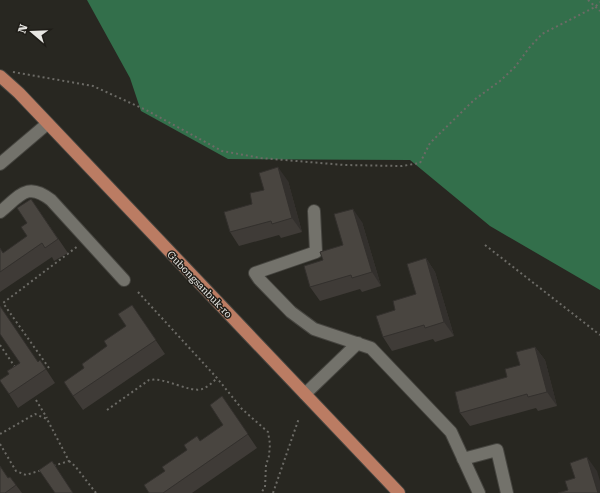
<svg xmlns="http://www.w3.org/2000/svg" width="600" height="493" font-family="'Roboto Serif',serif">
  <style>
    .forest { fill: #336f4b }
    .lines { fill: none; stroke-linecap: round; stroke-linejoin: round }
    .minor-casing { stroke: #45443f; stroke-width: 14 }
    .major-casing { stroke: #45443f; stroke-width: 14 }
    .path { stroke: #6c6b66; stroke-width: 2; stroke-dasharray: 2 3; stroke-linecap: butt }
    .minor { stroke: #73726b; stroke-width: 12 }
    .major { stroke: #bb7c63; stroke-width: 12 }
    .wall { fill: #3f3b37 }
    .shaded-wall { fill: #33302d }
    .building { fill: #494540; stroke: #33302d }
    .labels { text-anchor: middle; stroke-width: 3; stroke-linejoin: round; paint-order: stroke }
    .street-label { font-size: 10px; fill: #e8e7e3; stroke: #1f1d18 }
  </style>
  <rect width="100%" height="100%" fill="#282721"/>
  <path class="forest" d="M87 0H600V290L490 226 410 160 228 159 141 111 130 78Z"/>
  <g class="lines">
    <defs>
      <path id="minor" d="M0 164 47 124
        M314 211 316 252 255 273 259 279 291 312 314 329 371 348 451 432 479 493
        M0 212C20 196 27 181 51 200L124 280
        M305 394 358 343
        M463 459 497 450 507 493"/>
      <path id="major" d="M0 76 19 93 399 493"/>
    </defs>
    <use href="#minor" class="minor-casing"/>
    <use href="#major" class="major-casing"/>
    <path class="path" d="M588 0 600 11
      M13 72 93 86 146 110 222 151 261 158 344 165 402 166 420 163 430 143 474 100 500 81 515 67 529 48 542 34 595 7 600 2
      M485 245 600 335
      M138 292 217 378 242 409 268 432 270 444 269 456 266 465 265 487 261 493
      M0 345 15 367
      M49 368 3 303 78 246
      M36 400 47 418
      M107 410 149 380C166 377 189 393 202 389 208 387 213 382 217 378
      M0 434 35 414 47 419 69 461 53 466
      M0 444 16 471 26 475 42 470
      M69 461 75 466 96 493
      M273 493 299 418"/>
    <use href="#minor" class="minor"/>
    <use href="#major" class="major"/>
  </g>
  <path class="wall" d="M288 181 302 232 281 238 279 235 239 246 230 232 264 190Z
    M31 199 68 253 54 261 52 257 0 292V248L3 253 27 236V223Z
    M362 222 381 286 362 292 360 289 320 301 310 287 323 260 343 245Z
    M426 258 435 272 454 336 435 342 433 339 392 351 383 337 395 310 416 294Z
    M132 305 165 354 83 410 73 396 84 368 107 346 126 326Z
    M535 347 545 360 557 406 538 411 536 408 470 426 460 413 507 377 520 365Z
    M40 360 55 383 18 408 9 394 38 362Z
    M222 396 257 448 192 493H149L165 471 200 441 223 425Z
    M10 477 22 493H0L8 478Z"/>
  <path class="shaded-wall" d="M278 167 288 181 302 232 292 218Z
    M353 209 362 222 381 286 372 272Z
    M426 258 435 272 454 336 444 322Z
    M535 347 545 360 557 406 547 392Z
    M587 457 597 471 600 481V493H598Z"/>
  <path class="building" d="M278 167 292 218 272 224 271 221 230 232 224 212 252 204 250 193 264 190 259 173Z
    M31 199 58 239 45 248 42 243 0 272V248L3 253 27 236 21 227 27 223 17 208Z
    M353 209 372 272 352 278 351 275 310 287 304 266 323 260 320 252 343 245 334 214Z
    M426 258 444 322 425 328 424 325 383 337 376 316 395 310 393 301 416 294 407 264Z
    M132 305 156 340 73 396 64 382 84 368 82 364 107 346 104 341 126 326 118 314Z
    M0 306 38 362 40 360 46 369 9 394 0 381V380L9 374 7 371 20 363 0 334Z
    M535 347 547 392 528 397 527 394 460 413 455 392 507 377 505 369 520 365 516 352Z
    M222 396 248 434 163 493H149L144 485 165 471 162 467 187 450 184 445 197 436 200 441 223 425 210 405Z
    M587 457 598 493H558L568 490 565 481 575 478 570 463Z
    M52 461 73 493H55L39 470Z
    M0 466 8 478 10 477 16 485 5 493H0Z"/>
  <g class="labels">
    <g class="street-label">
      <text transform="translate(200 284) rotate(46)" y="4">Gubongsanbuk-ro</text>
    </g>
  </g>
  <g transform="translate(32 32) rotate(289)" stroke="#1f1d18" stroke-width="3" paint-order="stroke">
  <path d="M0-3L7 15L0 10L-7 15Z" fill="#e8e7e3"/>
  <text y="-6" font-size="11" font-weight="bold" text-anchor="middle" fill="#e8e7e3">N</text>
  </g>
</svg>
